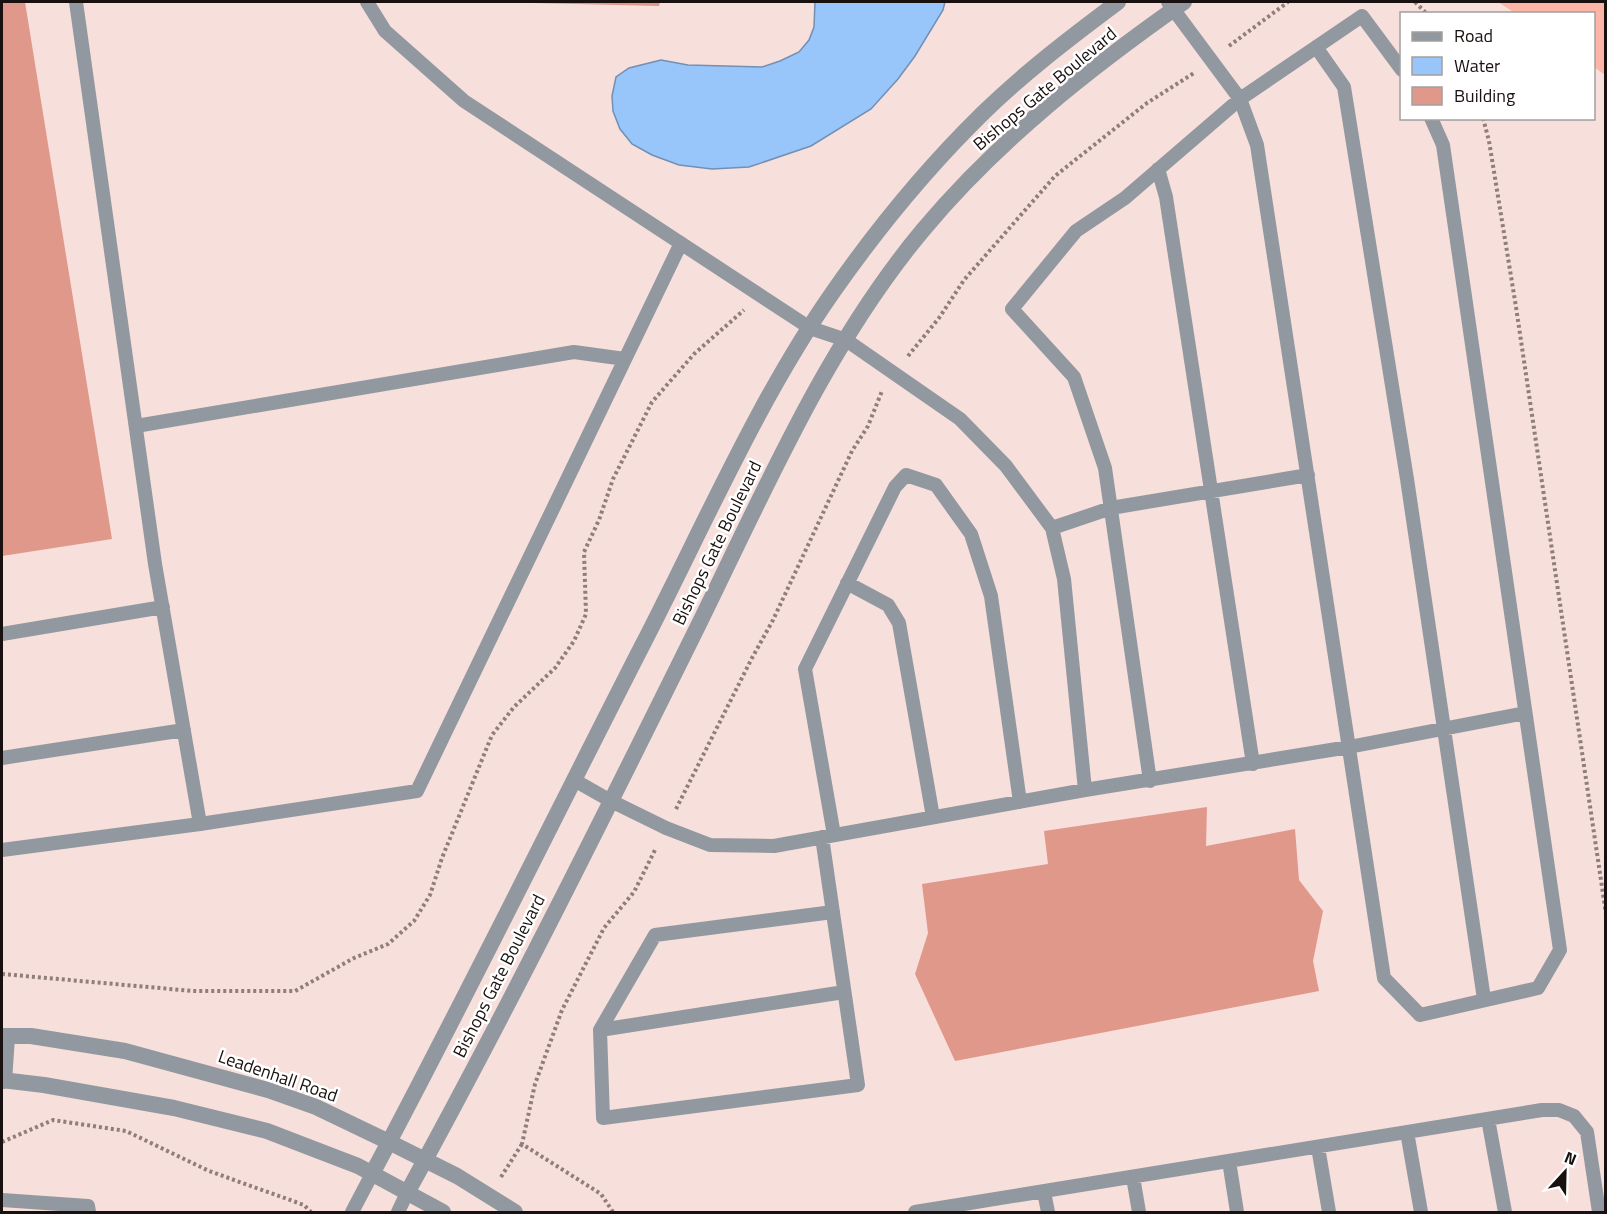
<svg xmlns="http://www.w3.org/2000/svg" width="1607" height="1214" font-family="'Titillium Web',sans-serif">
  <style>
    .green { fill: #fdb5a7 }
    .water { fill: #98c5fa; stroke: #728fb4; stroke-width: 1.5 }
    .building { fill: #e0988b }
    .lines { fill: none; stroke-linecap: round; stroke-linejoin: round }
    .path { stroke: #8f7e7b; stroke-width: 4; stroke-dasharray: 3 3; stroke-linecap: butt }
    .service { stroke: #92989f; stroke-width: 14 }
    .minor { stroke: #92989f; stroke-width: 16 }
    .labels { text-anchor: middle; stroke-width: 5; stroke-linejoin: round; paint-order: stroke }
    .street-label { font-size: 18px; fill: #19110f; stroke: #fff }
  </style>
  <rect width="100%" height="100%" fill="#f7dfdb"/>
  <path class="green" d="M1498 2H1605V75L1594 67V14L1515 13Z"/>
  <path class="water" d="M815 2H945L943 10 915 56 898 79 871 109 811 146 749 167 712 169 679 165 652 155 632 144 620 129 613 111 612 96 616 77 629 68 661 60 688 65 762 67 780 61 799 52 809 40 814 27Z"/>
  <path class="building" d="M2 2H25L112 539 2 556Z
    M532 2H660L659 6 532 3Z
    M1207 807 1206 846 1295 829 1299 880 1323 911 1313 961 1319 991 955 1061 915 974 928 933 922 884 1048 864 1044 831Z"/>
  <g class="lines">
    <path class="path" d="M1415 2 1427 14
      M1229 46 1288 2
      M1483 118 1489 141 1516 307 1606 914
      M908 356 939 318 964 280 1055 176 1147 103 1194 73
      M676 809 752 658 773 620 852 451 868 426 882 391
      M2 974 193 991H295L354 958 388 944 414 921 430 895 442 858 492 735 514 707 555 668 574 641 586 614 584 552 599 520 613 479 652 402 694 354 744 310
      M2 1142 53 1120 126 1131 209 1171 304 1205 311 1212
      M501 1177 522 1144
      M613 1212 601 1194 522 1144 535 1084 562 1010 604 928 634 892 656 848"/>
    <path class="service" d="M76 2 155 564 200 824 417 791 681 243
      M367 2 385 31 464 101 810 328 846 340 960 419 1006 466 1052 528 1064 579 1085 790
      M1168 2 1240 99 1257 145 1384 978 1420 1015 1538 988 1560 950 1443 145 1431 118
      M1316 47 1344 87 1407 479 1484 999
      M1158 169 1166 197 1253 764
      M136 426 574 352 625 359
      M1052 528 1111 508 1308 475
      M847 583 888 605 899 623 933 817
      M2 634 163 607
      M2 758 184 730
      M574 780 611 801 666 828 710 845 774 846 1085 790 1349 747 1525 713
      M1150 781 1105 468 1074 377 1012 309 1076 231 1125 198 1240 99 1362 16 1402 70
      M834 835 805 669 895 487 906 475 936 485 971 534 991 596 1020 802
      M822 837 858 1085 603 1118 600 1030 655 935 833 912
      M2 850 200 824
      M600 1030 844 992
      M1488 1119 1505 1212
      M1407 1132 1421 1212
      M1318 1147 1329 1212
      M1229 1161 1237 1212
      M1133 1177 1139 1212
      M1044 1192 1048 1212
      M2 1200 88 1206 89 1212
      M352 1212 372 1174
      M398 1212 407 1193
      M915 1212 1542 1110H1559L1574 1116 1587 1132 1599 1212"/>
    <path class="minor" d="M2 1036H31L125 1051 268 1090 316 1107 389 1142 457 1176 515 1212
      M2 1080 44 1085 174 1108 267 1131 358 1166 443 1212
      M4 1081 7 1037
      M372 1174C465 1000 552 822 642 646 702 530 758 399 833 292 877 229 927 168 982 114 1024 73 1071 37 1118 2
      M407 1193C509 1007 604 816 698 626 764 492 826 346 923 230 997 141 1090 68 1184 2"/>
  </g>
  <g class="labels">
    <g class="street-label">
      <text transform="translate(1045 89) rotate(-40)" y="6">Bishops Gate Boulevard</text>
      <text transform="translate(717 543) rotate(-64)" y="6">Bishops Gate Boulevard</text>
      <text transform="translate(499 976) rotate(-63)" y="6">Bishops Gate Boulevard</text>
      <text transform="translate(278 1076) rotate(19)" y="6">Leadenhall Road</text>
    </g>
  </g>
  <rect width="1607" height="1214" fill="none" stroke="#19110f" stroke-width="6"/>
  <rect x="1400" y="12" width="195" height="108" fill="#ffffff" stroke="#a3a09f" stroke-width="1.5"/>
  <rect x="1412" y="32" width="30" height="9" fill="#92989f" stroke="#a3a09f" stroke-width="1.5"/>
  <text x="1454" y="42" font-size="18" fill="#19110f">Road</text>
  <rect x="1412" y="57" width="30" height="18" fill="#98c5fa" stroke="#a3a09f" stroke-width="1.5"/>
  <text x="1454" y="72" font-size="18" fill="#19110f">Water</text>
  <rect x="1412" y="87" width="30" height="18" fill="#e0988b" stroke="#a3a09f" stroke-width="1.5"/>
  <text x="1454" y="102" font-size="18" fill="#19110f">Building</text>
  <g transform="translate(1565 1172) rotate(22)" stroke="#ffffff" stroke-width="4.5" paint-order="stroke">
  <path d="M0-4.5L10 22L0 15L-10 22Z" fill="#19110f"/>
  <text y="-9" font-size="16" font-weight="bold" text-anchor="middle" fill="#19110f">N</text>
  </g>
</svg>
